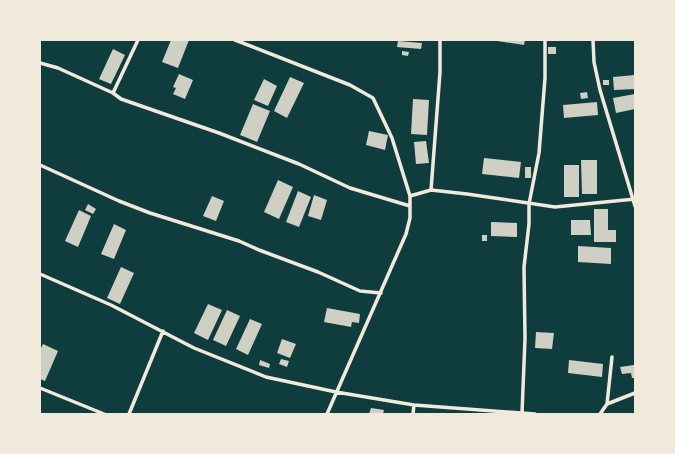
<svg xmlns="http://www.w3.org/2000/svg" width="675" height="454" font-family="'Open Sans',sans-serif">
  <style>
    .building { fill: #cfcfc3 }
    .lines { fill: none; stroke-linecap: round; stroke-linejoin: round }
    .minor { stroke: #f1e9da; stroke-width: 3.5 }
  </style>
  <rect width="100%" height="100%" fill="#0f3d3e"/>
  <path class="building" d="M171 40H189L178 68 162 62Z
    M491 40H525L524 45Z
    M398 41 422 43 421 49 397 47Z
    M548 47H556V54H548Z
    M113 49 125 55 111 84 99 79Z
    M402 51 409 52 408 56 402 55Z
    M179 74 193 80 185 99 173 94 176 88 173 87Z
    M635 75V89L614 90 613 77Z
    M290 77 304 83 287 118 274 111Z
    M264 79 277 86 268 106 254 100Z
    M603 80H609V85H603Z
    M587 92 588 98 581 99 580 93Z
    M635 94V109L616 113 613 98Z
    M413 99 429 100 427 135 411 134Z
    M597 102 598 115 564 118 563 105Z
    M253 104 270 111 257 142 240 135Z
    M369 131 388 135 385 150 366 145Z
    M426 141 429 163 416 164 414 142Z
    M484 158 521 162 519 178 482 174Z
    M581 160H597V194H582Z
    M564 165H579V197H564Z
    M525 167H531V178H525Z
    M278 180 293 187 279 219 264 212Z
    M298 191 311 197 299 227 286 222Z
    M314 195 327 200 321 220 308 216Z
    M212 196 224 201 216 221 203 216Z
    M88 204 96 209 93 214 85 210Z
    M594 209H608V230H616V242H594Z
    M79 210 91 216 78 247 65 241Z
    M571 220H590L591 235H571Z
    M491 222 517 223V237L491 236Z
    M114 224 126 230 114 259 101 254Z
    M482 235H487V241H482Z
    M578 246 611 248V264L578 262Z
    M121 267 134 273 120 304 107 298Z
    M208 304 222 310 208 340 194 333Z
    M327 308 360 314 359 323 352 322 351 327 324 322Z
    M227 310 240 316 226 346 213 340Z
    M250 319 262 324 248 355 236 349Z
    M536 332 554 333 552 349 535 348Z
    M282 339 296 344 290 358 277 353Z
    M43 344 58 351 45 381 40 379V350Z
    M281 359 289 361 287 367 279 364Z
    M260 360 270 364 269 368 259 365Z
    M569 360 603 364 602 377 568 373Z
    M634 365 635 378H632L631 373 622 374 620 367Z
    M371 408 384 410 383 414H369Z"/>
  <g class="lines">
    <path class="minor" d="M138 40 113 93 121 99 219 133 299 164 350 188 410 206
      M235 40 350 85 373 98 392 138 410 196V218L406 234 327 414
      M593 40 594 62 600 90 635 206
      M40 63 58 68 113 93
      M40 165 119 201 150 213 239 241 259 250 318 272 360 291 381 293
      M431 190 440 72V40
      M410 196 431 190 467 194 555 207 635 199
      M40 274 111 305 194 348 266 377 336 392 414 405 535 414
      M40 388 104 414
      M607 404 612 357
      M522 413 525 339 524 267 529 224V204L539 153 545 78V40
      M129 414 163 331
      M413 414 414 405
      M600 414 607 404 635 393"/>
  </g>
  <rect width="675" height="454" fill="none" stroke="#f1e9da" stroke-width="82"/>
</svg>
